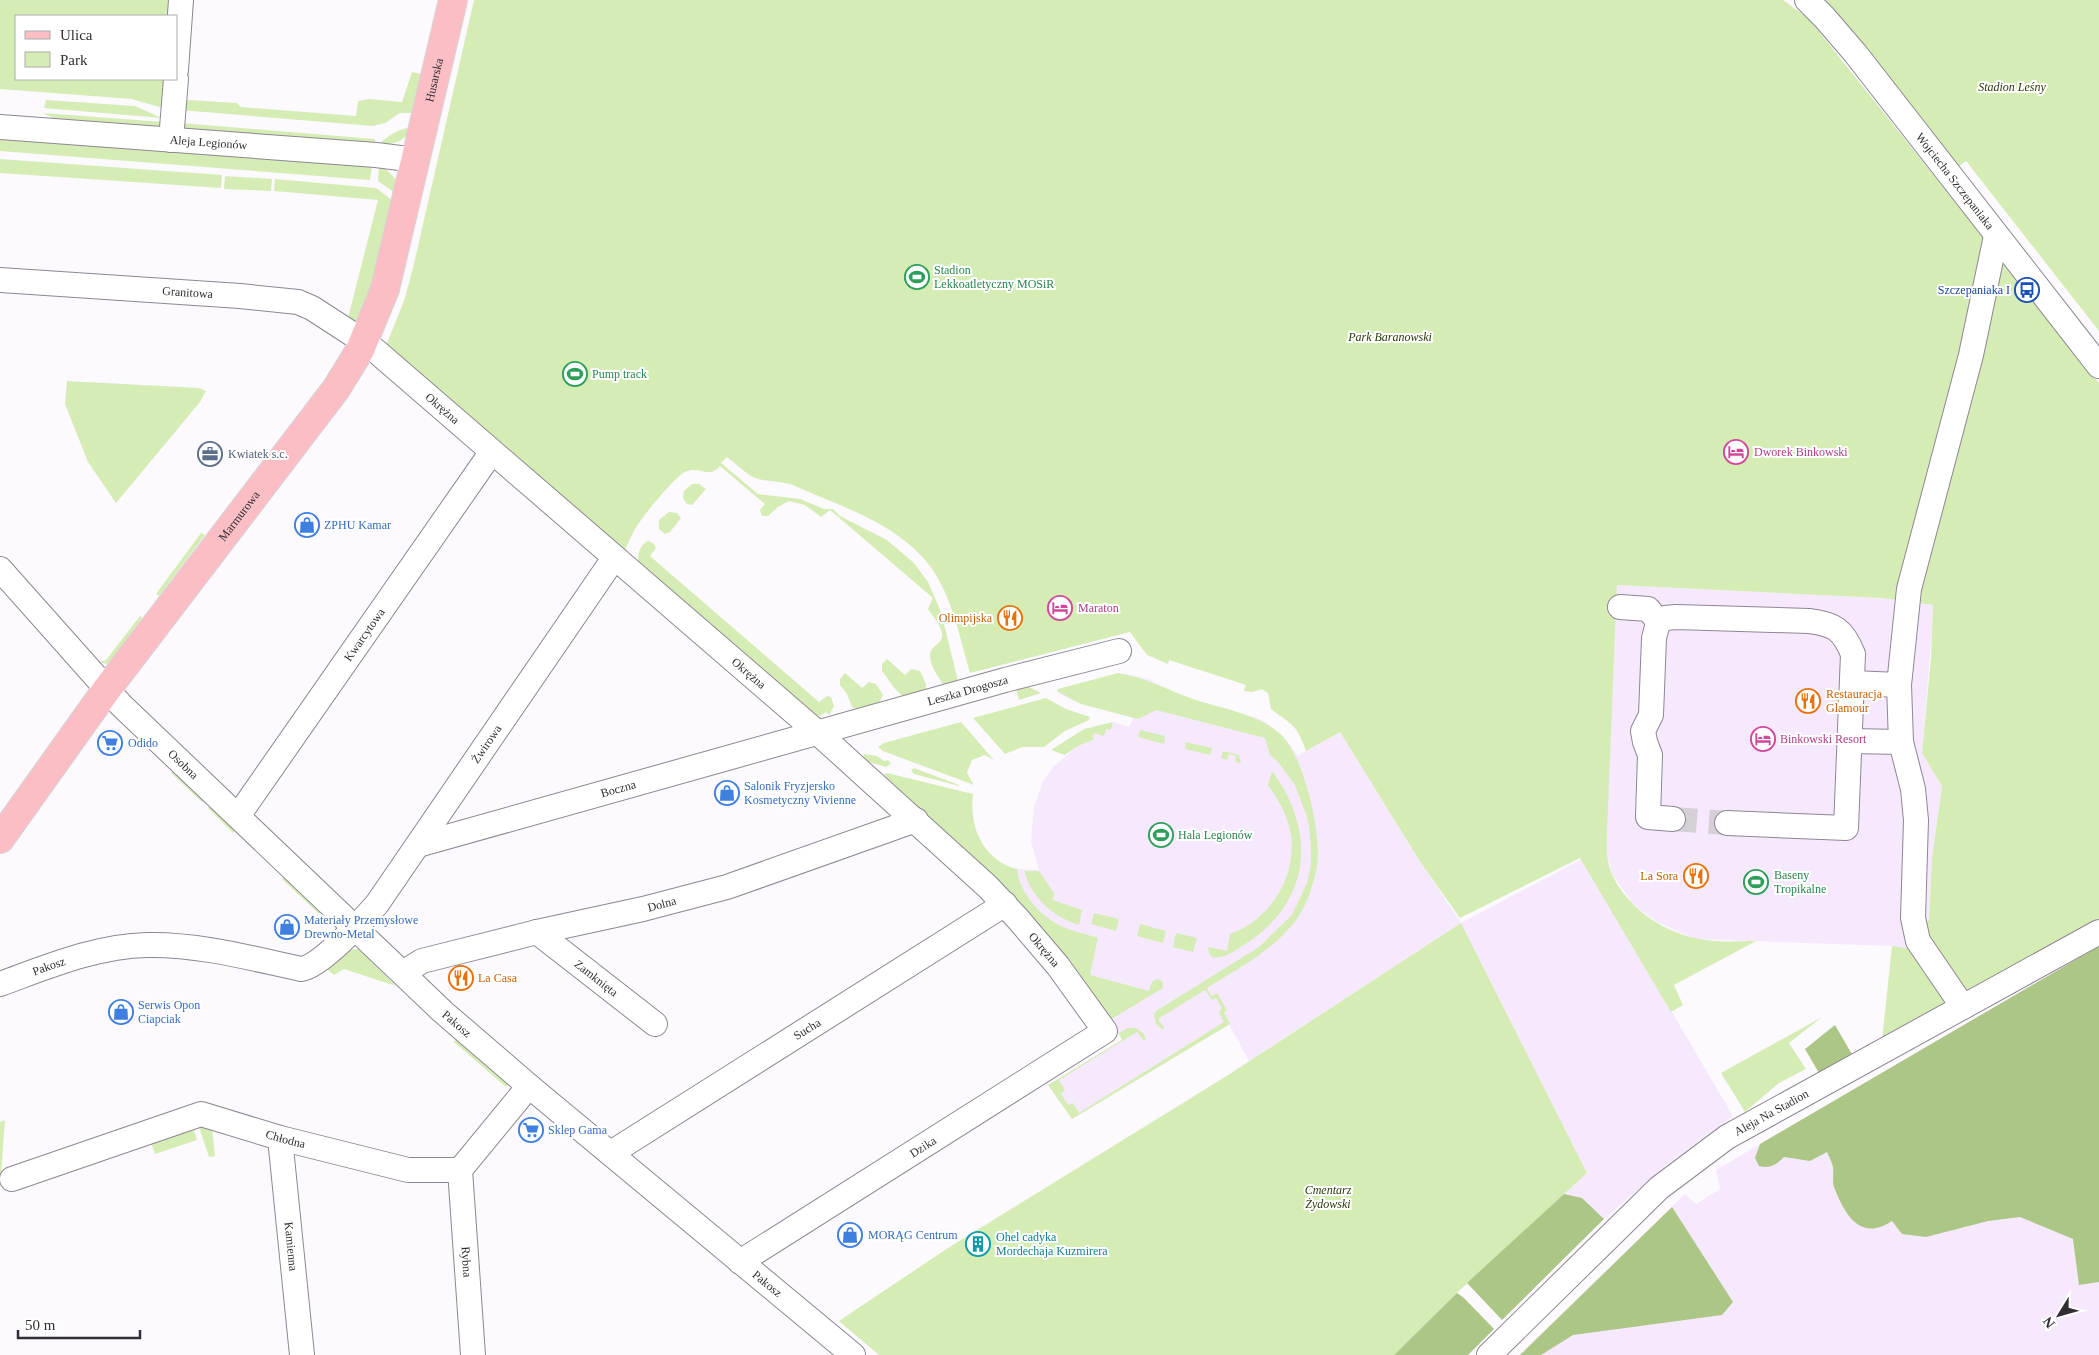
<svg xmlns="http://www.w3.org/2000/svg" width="2099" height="1355" font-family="Georgia,serif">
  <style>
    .built { fill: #f6e9fe }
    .green { fill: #d5edb5 }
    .forest { fill: #acc686 }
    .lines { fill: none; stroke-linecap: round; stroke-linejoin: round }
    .minor-tunnel { stroke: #d4d0d6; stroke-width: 24; stroke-dasharray: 24 12; stroke-linecap: butt }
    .minor-casing { stroke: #8e8693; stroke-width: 26 }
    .major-casing { stroke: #d6d5d6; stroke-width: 30 }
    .minor { stroke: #fff; stroke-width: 24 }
    .major { stroke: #fabec4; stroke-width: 28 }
    .labels { text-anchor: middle; stroke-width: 4; stroke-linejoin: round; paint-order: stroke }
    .street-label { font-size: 12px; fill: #322e34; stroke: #fff }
    .park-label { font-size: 12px; font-style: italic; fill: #293909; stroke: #fff }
    .leisure-label { font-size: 12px; fill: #27864d; stroke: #fff; text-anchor: start }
    .transit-label { font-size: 12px; fill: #164399; stroke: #fff; text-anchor: end }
    .hotel-label { font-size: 12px; fill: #b23c85; stroke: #fff; text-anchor: start }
    .service-label { font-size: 12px; fill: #4e5e75; stroke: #fff; text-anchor: start }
    .shop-label { font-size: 12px; fill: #366cbe; stroke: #fff; text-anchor: start }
    .food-label { font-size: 12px; fill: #c56008; stroke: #fff; text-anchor: end }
    .culture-label { font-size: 12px; fill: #0d838f; stroke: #fff; text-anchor: start }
  </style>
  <rect width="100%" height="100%" fill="#fcf9ff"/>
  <path class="built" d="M1617 585 1882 598 1934 605 1922 753 1942 786 1932 858 1929 919 1918 941 1906 949 1892 946 1695 939 1657 922 1633 904 1612 874 1608 858 1606 841Z
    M1126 674 1148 679 1181 696 1262 720 1283 736 1298 756 1340 732 1421 863 1461 923 1582 859 1733 1116 1666 1165 1604 1219 1582 1198 1564 1194 1587 1173 1461 923 1249 1061 1229 1024 1072 1119 1048 1085 1122 1040 1110 1020 1072 965 1022 904 996 878 1017 869 1039 870 1031 841 1034 807 1044 780 1053 767 1078 746 1093 740 1094 733 1106 729 1111 730 1113 722 1129 727 1133 718 1074 701 1058 693V689Z
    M2099 946V1355H1520L1685 1194 1696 1204 1720 1189 1716 1170Z"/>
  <path class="green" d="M0 0H174L172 16H16V79H168L166 109 132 99 0 89Z
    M474 0H1783L1809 19 2099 383V922L1882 1041 1892 946 1906 948 1918 941 1929 919 1932 858 1942 786 1922 753 1931 658 1933 605 1882 598 1617 585 1607 833C1607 847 1606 861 1612 874 1626 906 1661 931 1695 938 1714 943 1737 941 1756 941L1674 985 1683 1005 1671 1012 1580 858 1460 918 1421 863 1340 732 1306 751C1296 723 1293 726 1271 709L1268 693 1262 689 1252 692 1244 691 1246 685 1169 660 1168 664 1147 655 1130 632 970 673C962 646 956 616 944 590 917 529 851 511 795 486 782 480 764 483 751 476 743 471 735 463 727 457L721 463 758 494 800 499 824 509H833L840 516 887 540 914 563 928 582 941 612 959 685H944C938 677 925 659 932 649 937 643 943 642 942 633 940 623 933 617 928 609L933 598 830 510 821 517 805 505 789 501 778 507 768 516H762L760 510 765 504 720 466C708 480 700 465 685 472 675 477 646 512 639 523 633 531 629 541 625 550L385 348 404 301 414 264Z
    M1819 0H2099V331L1966 161 1953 171Z
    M412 72 421 74 412 113H400L385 123 373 126 180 110 185 101 189 100 237 103 241 107 356 116 358 101 368 99 402 102Z
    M46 100 135 106 162 118 44 108Z
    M43 113 163 122 157 127 55 119Z
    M181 123 375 139V145L186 129Z
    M408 128 412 131 400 141 381 147V142C390 135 397 130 408 128Z
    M0 138 372 166 370 180 0 151Z
    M0 159 222 175 221 188 0 173Z
    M379 166C389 170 394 176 398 185L395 193 378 181Z
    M225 176 272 179 271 191 224 189Z
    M275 179 376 188 392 200 374 281 355 327 348 318 378 200 274 191Z
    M67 381 199 388 206 391 200 402 116 503 88 462 65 404Z
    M692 484H699L706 489 692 505 687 504 683 498 684 491Z
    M669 512 677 513 681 518 670 532 665 534 659 529V520Z
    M201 533 205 535 159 596 156 594Z
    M648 541 654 544 656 548 650 556 819 702 827 696 831 697 834 706 829 715 826 712 820 716 814 715 642 564 639 567C636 558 639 545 648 541Z
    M140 616 142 618 111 661 107 664 99 662 106 660Z
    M887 659 905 675 911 669 920 671 926 684V691L905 698C896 692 889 680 882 671V664Z
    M845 673 862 688 869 682 876 684 883 695 877 707 859 710 852 707 847 694 840 685V679Z
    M1118 673C1144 677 1168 690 1193 699 1222 709 1257 713 1280 734 1304 754 1322 835 1317 866 1314 884 1307 904 1297 919 1274 950 1239 968 1207 988L1211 996 1217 993 1227 1010 1224 1013 1230 1024 1072 1119 1048 1085 1122 1040 1119 1033 1128 1028H1136L1144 1034 1146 1040 1144 1041 1137 1032 1059 1080 1065 1090 1061 1094 1068 1105 1073 1103 1079 1113 1224 1022 1219 1013 1222 1008 1216 998 1212 1000 1205 990 1158 1019 1164 1028 1163 1030 1156 1024 1154 1014 1156 1011 1259 947 1292 915 1307 883 1311 865V850L1309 826 1306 814 1295 785 1278 762 1270 755 1265 738 1156 710 1138 719 1081 704 1057 691 1058 689Z
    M1027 686 1041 693 1019 700 1016 689Z
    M1833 690H1841L1842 706 1834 710Z
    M1046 698 1066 709 1090 717 1089 720 1065 731 1044 747H1022L1005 754 973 718Z
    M961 722 994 760 985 755 972 760 967 773 974 785 883 751 878 747 884 743Z
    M1113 722 1111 730 1106 729 1104 736 1094 733 1093 740 1078 746 1065 755 1051 750 1084 729Z
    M1140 730 1165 736 1164 744 1138 737Z
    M1186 742 1212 748 1210 755 1185 749Z
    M1223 751 1239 755 1241 763 1235 762 1236 756 1229 754 1227 760 1221 758Z
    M864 754 877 756 884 761 888 760 891 764 886 767 869 762 863 757Z
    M176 768 206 798 202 802 171 773Z
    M914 768 959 785V786L914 774 911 770Z
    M1272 771C1317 831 1311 901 1247 943 1236 949 1225 960 1212 957L1209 953 1208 947 1227 951 1230 934C1273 919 1301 870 1289 826 1285 810 1277 798 1268 785Z
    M887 773 973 794C969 827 983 860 1017 869 1019 892 1040 916 1061 926 1072 931 1086 934 1098 938L1090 975 1149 991C1151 985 1151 980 1159 979L1163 983V988L1110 1020 1072 965 1022 904 885 776 884 774Z
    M212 804 238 828 233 833 208 808Z
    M1024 871H1039L1054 893 1053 900 1082 910 1079 925C1053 917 1032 898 1024 871Z
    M287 874 323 909 319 914 282 879Z
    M1094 913 1119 919 1116 931 1091 924Z
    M1461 923 1587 1173 1462 1288 1394 1355H879L839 1321 948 1248 1225 1077Z
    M1140 924 1166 931 1163 943 1137 936Z
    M1176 933 1197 938 1193 952 1173 947Z
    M358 949 371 955 369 959 396 986 344 969 334 975 328 970V967L348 950Z
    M1822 1017 1789 1043 1806 1069 1779 1083 1745 1112 1721 1073Z
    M458 1036 511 1082 506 1087 454 1042Z
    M5 1120 0 1189V1122Z
    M198 1124 212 1128 215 1156 209 1157Z
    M192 1125 197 1140 155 1154 149 1138Z"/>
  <path class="forest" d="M2099 946V1282L2079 1285 2073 1239 2020 1217 1988 1221 1926 1237 1902 1234 1892 1221C1860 1242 1845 1215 1834 1187 1832 1181 1834 1173 1833 1167 1832 1162 1829 1157 1827 1152L1810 1161 1784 1157C1776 1165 1770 1169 1759 1166L1755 1158 1760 1144Z
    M1835 1025 1853 1056 1819 1073 1805 1049Z
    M1564 1194 1582 1198 1604 1219 1502 1320 1467 1283Z
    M1672 1207 1733 1302 1722 1315 1573 1335 1541 1355H1520Z
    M1457 1293 1464 1298 1494 1329 1468 1355H1394Z"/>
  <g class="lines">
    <path class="minor-tunnel" d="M1673 819 1727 823"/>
    <defs>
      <g id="minor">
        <path id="s1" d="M1807 0 1824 17 1855 53 2099 366"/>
        <path d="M176 70 181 0"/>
        <path id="s2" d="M0 127 376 155 416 160"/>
        <path d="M171 140 176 79"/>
        <path id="s3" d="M0 280 240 296 298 302 312 308 369 345 818 733 988 887 1018 919 1058 966 1105 1031 740 1262"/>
        <path id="s4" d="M0 569 121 705 443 1012 529 1086 853 1355"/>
        <path d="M1620 607 1648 609 1659 622"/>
        <path d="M1852 683 1899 685"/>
        <path d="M1850 741 1901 742"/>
        <path id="s5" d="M238 816 491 453"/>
        <path d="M1673 819 1648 817 1650 755 1645 742 1643 731 1651 715 1654 638 1658 623 1665 618 1676 617 1809 621C1835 624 1843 630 1853 654L1846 828 1727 823"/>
        <path id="s6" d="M418 845 1005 680 1119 651"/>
        <path id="s7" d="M537 932 655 1024"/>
        <path id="s8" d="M403 973 422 961 537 932 643 909 727 887 916 820"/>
        <path id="s9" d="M0 984C47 967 96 946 147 945 199 944 250 958 301 969 320 967 363 920 377 904L614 558"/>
        <path d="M1963 1007 1918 941 1913 918 1916 820 1913 789 1901 742 1899 685 1909 589 1971 355 1996 236"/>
        <path id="s10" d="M280 1138 302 1355"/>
        <path id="s11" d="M611 1153 1005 904"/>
        <path id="s12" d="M460 1170 473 1355"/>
        <path id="s13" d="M12 1179 201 1114 280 1138 408 1170H460L529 1086"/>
        <path id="s14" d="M1489 1355 1659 1188 1727 1137 2099 932"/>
      </g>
      <g id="major">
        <path id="s15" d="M0 839 107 689 336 389 360 350 385 289 453 0"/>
      </g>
    </defs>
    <use href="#minor" class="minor-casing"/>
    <use href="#major" class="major-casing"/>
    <use href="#minor" class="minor"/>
    <use href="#major" class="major"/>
  </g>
  <defs>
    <symbol id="stadium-ring" viewBox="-11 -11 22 22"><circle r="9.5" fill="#fff" stroke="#2e9e5b" stroke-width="1.5"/><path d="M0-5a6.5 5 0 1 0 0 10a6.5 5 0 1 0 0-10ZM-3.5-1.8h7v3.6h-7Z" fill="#2e9e5b"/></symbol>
    <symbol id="bus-ring" viewBox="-11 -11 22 22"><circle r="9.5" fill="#fff" stroke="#1a4fb4" stroke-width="1.5"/><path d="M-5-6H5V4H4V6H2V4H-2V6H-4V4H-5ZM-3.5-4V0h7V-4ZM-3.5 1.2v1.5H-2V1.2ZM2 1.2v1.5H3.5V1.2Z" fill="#1a4fb4"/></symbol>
    <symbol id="hotel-ring" viewBox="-11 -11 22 22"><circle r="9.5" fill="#fff" stroke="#d1479c" stroke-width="1.5"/><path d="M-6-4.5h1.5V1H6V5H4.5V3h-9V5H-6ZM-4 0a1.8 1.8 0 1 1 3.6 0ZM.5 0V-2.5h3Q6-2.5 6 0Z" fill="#d1479c"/></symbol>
    <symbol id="office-ring" viewBox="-11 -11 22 22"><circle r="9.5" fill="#fff" stroke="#5c6f8a" stroke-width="1.5"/><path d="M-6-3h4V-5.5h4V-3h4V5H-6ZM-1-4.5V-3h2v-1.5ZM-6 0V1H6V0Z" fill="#5c6f8a"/></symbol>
    <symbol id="shop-ring" viewBox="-11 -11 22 22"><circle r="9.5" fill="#fff" stroke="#3f7fe0" stroke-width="1.5"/><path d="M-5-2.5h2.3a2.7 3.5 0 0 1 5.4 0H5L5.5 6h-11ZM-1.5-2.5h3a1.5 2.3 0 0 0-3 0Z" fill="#3f7fe0"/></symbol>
    <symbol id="restaurant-ring" viewBox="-11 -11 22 22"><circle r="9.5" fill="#fff" stroke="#e8710a" stroke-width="1.5"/><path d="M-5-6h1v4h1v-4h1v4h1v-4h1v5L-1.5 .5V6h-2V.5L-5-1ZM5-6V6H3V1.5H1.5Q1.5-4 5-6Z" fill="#e8710a"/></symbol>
    <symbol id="supermarket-ring" viewBox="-11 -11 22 22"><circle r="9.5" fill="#fff" stroke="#3f7fe0" stroke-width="1.5"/><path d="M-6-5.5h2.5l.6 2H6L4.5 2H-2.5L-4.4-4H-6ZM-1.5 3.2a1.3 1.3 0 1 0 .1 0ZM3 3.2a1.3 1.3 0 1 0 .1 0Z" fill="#3f7fe0"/></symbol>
    <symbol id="building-ring" viewBox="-11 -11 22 22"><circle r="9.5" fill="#fff" stroke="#0f9aa8" stroke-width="1.5"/><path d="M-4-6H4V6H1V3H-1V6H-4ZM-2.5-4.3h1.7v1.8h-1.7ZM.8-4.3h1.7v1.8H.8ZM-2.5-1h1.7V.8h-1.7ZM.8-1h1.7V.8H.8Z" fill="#0f9aa8"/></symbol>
  </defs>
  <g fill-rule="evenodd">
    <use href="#stadium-ring" x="903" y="263" width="28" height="28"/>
    <use href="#bus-ring" x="2013" y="276" width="28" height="28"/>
    <use href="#stadium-ring" x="561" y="360" width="28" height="28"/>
    <use href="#hotel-ring" x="1722" y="438" width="28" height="28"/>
    <use href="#office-ring" x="196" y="440" width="28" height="28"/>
    <use href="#shop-ring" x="293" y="511" width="28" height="28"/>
    <use href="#hotel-ring" x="1046" y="594" width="28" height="28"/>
    <use href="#restaurant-ring" x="996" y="604" width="28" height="28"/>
    <use href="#restaurant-ring" x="1794" y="687" width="28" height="28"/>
    <use href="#hotel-ring" x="1749" y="725" width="28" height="28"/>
    <use href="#supermarket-ring" x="96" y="729" width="28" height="28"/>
    <use href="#shop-ring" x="713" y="779" width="28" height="28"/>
    <use href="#stadium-ring" x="1147" y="821" width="28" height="28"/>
    <use href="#restaurant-ring" x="1682" y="862" width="28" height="28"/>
    <use href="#stadium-ring" x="1742" y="868" width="28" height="28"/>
    <use href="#shop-ring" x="273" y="913" width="28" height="28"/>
    <use href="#restaurant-ring" x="447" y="964" width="28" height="28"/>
    <use href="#shop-ring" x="107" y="998" width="28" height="28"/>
    <use href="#supermarket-ring" x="517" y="1116" width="28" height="28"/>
    <use href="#shop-ring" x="836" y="1221" width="28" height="28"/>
    <use href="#building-ring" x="964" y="1230" width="28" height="28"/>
  </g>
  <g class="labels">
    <g class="street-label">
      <text dy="4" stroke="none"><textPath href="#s15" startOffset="888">Husarska</textPath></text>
      <text dy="4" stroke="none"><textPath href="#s2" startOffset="209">Aleja Legionów</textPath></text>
      <text dy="4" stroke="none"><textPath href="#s1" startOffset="234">Wojciecha Szczepaniaka</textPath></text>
      <text dy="4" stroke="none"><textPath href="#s3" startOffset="188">Granitowa</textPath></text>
      <text dy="4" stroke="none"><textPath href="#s3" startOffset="479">Okrężna</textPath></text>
      <text dy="4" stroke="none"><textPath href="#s15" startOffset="402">Marmurowa</textPath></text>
      <text dy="4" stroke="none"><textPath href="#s5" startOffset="221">Kwarcytowa</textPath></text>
      <text dy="4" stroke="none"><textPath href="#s3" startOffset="884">Okrężna</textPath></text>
      <text dy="4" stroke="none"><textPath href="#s6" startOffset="571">Leszka Drogosza</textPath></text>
      <text dy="4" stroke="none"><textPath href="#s9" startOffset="604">Żwirowa</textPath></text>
      <text dy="4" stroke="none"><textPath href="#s4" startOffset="268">Osobna</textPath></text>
      <text dy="4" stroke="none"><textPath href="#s6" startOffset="208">Boczna</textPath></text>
      <text dy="4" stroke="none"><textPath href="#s8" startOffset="269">Dolna</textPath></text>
      <text dy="4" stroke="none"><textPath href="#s3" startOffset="1289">Okrężna</textPath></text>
      <text dy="4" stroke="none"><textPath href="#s9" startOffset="52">Pakosz</textPath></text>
      <text dy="4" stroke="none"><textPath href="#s7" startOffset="75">Zamknięta</textPath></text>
      <text dy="4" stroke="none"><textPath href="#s4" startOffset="645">Pakosz</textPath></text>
      <text dy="4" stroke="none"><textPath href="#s11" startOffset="232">Sucha</textPath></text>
      <text dy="4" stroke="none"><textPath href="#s14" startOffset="374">Aleja Na Stadion</textPath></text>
      <text dy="4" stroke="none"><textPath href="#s13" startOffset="288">Chłodna</textPath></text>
      <text transform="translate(923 1147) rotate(-32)" y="4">Dzika</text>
      <text dy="4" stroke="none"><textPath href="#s10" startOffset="109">Kamienna</textPath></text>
      <text dy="4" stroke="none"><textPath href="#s12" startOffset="92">Rybna</textPath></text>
      <text dy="4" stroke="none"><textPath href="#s4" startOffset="1050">Pakosz</textPath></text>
    </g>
    <g class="park-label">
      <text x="2012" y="91">Stadion Leśny</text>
      <text x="1390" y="341">Park Baranowski</text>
      <text x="1328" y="1194">Cmentarz<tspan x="1328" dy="14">Żydowski</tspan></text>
    </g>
    <g class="leisure-label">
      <text x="934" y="274">Stadion<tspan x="934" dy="14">Lekkoatletyczny MOSiR</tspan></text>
      <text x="592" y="378">Pump track</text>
      <text x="1178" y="839">Hala Legionów</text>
      <text x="1774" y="879">Baseny<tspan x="1774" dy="14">Tropikalne</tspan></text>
    </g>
    <g class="transit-label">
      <text x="2010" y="294">Szczepaniaka I</text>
    </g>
    <g class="hotel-label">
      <text x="1754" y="456">Dworek Binkowski</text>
      <text x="1078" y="612">Maraton</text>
      <text x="1780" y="743">Binkowski Resort</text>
    </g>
    <g class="service-label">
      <text x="228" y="458">Kwiatek s.c.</text>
    </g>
    <g class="shop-label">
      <text x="324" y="529">ZPHU Kamar</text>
      <text x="128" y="747">Odido</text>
      <text x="744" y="790">Salonik Fryzjersko<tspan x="744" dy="14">Kosmetyczny Vivienne</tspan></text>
      <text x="304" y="924">Materiały Przemysłowe<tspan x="304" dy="14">Drewno-Metal</tspan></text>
      <text x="138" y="1009">Serwis Opon<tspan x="138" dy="14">Ciapciak</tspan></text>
      <text x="548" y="1134">Sklep Gama</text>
      <text x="868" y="1239">MORĄG Centrum</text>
    </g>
    <g class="food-label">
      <text x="992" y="622">Olimpijska</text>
      <text x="1826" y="698" text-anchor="start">Restauracja<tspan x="1826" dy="14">Glamour</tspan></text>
      <text x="1678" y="880">La Sora</text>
      <text x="478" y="982" text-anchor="start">La Casa</text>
    </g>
    <g class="culture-label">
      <text x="996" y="1241">Ohel cadyka<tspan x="996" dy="14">Mordechaja Kuzmirera</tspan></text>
    </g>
  </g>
  <rect x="15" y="15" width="162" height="65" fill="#ffffff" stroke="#adabae"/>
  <rect x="25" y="31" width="25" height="8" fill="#fabec4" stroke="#adabae"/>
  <text x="60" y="40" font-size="15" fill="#322e34">Ulica</text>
  <rect x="25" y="52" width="25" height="15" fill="#d5edb5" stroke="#adabae"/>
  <text x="60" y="65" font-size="15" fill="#322e34">Park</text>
  <g transform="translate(2059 1315) rotate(233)" stroke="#ffffff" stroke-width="4" paint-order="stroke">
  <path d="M0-4L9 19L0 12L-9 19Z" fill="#322e34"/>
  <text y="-8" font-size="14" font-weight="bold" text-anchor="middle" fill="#322e34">N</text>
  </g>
  <path d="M18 1330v8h122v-8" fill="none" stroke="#322e34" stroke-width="2.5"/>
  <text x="25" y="1330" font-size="15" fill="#322e34" stroke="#ffffff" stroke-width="4" paint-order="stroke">50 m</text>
</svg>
